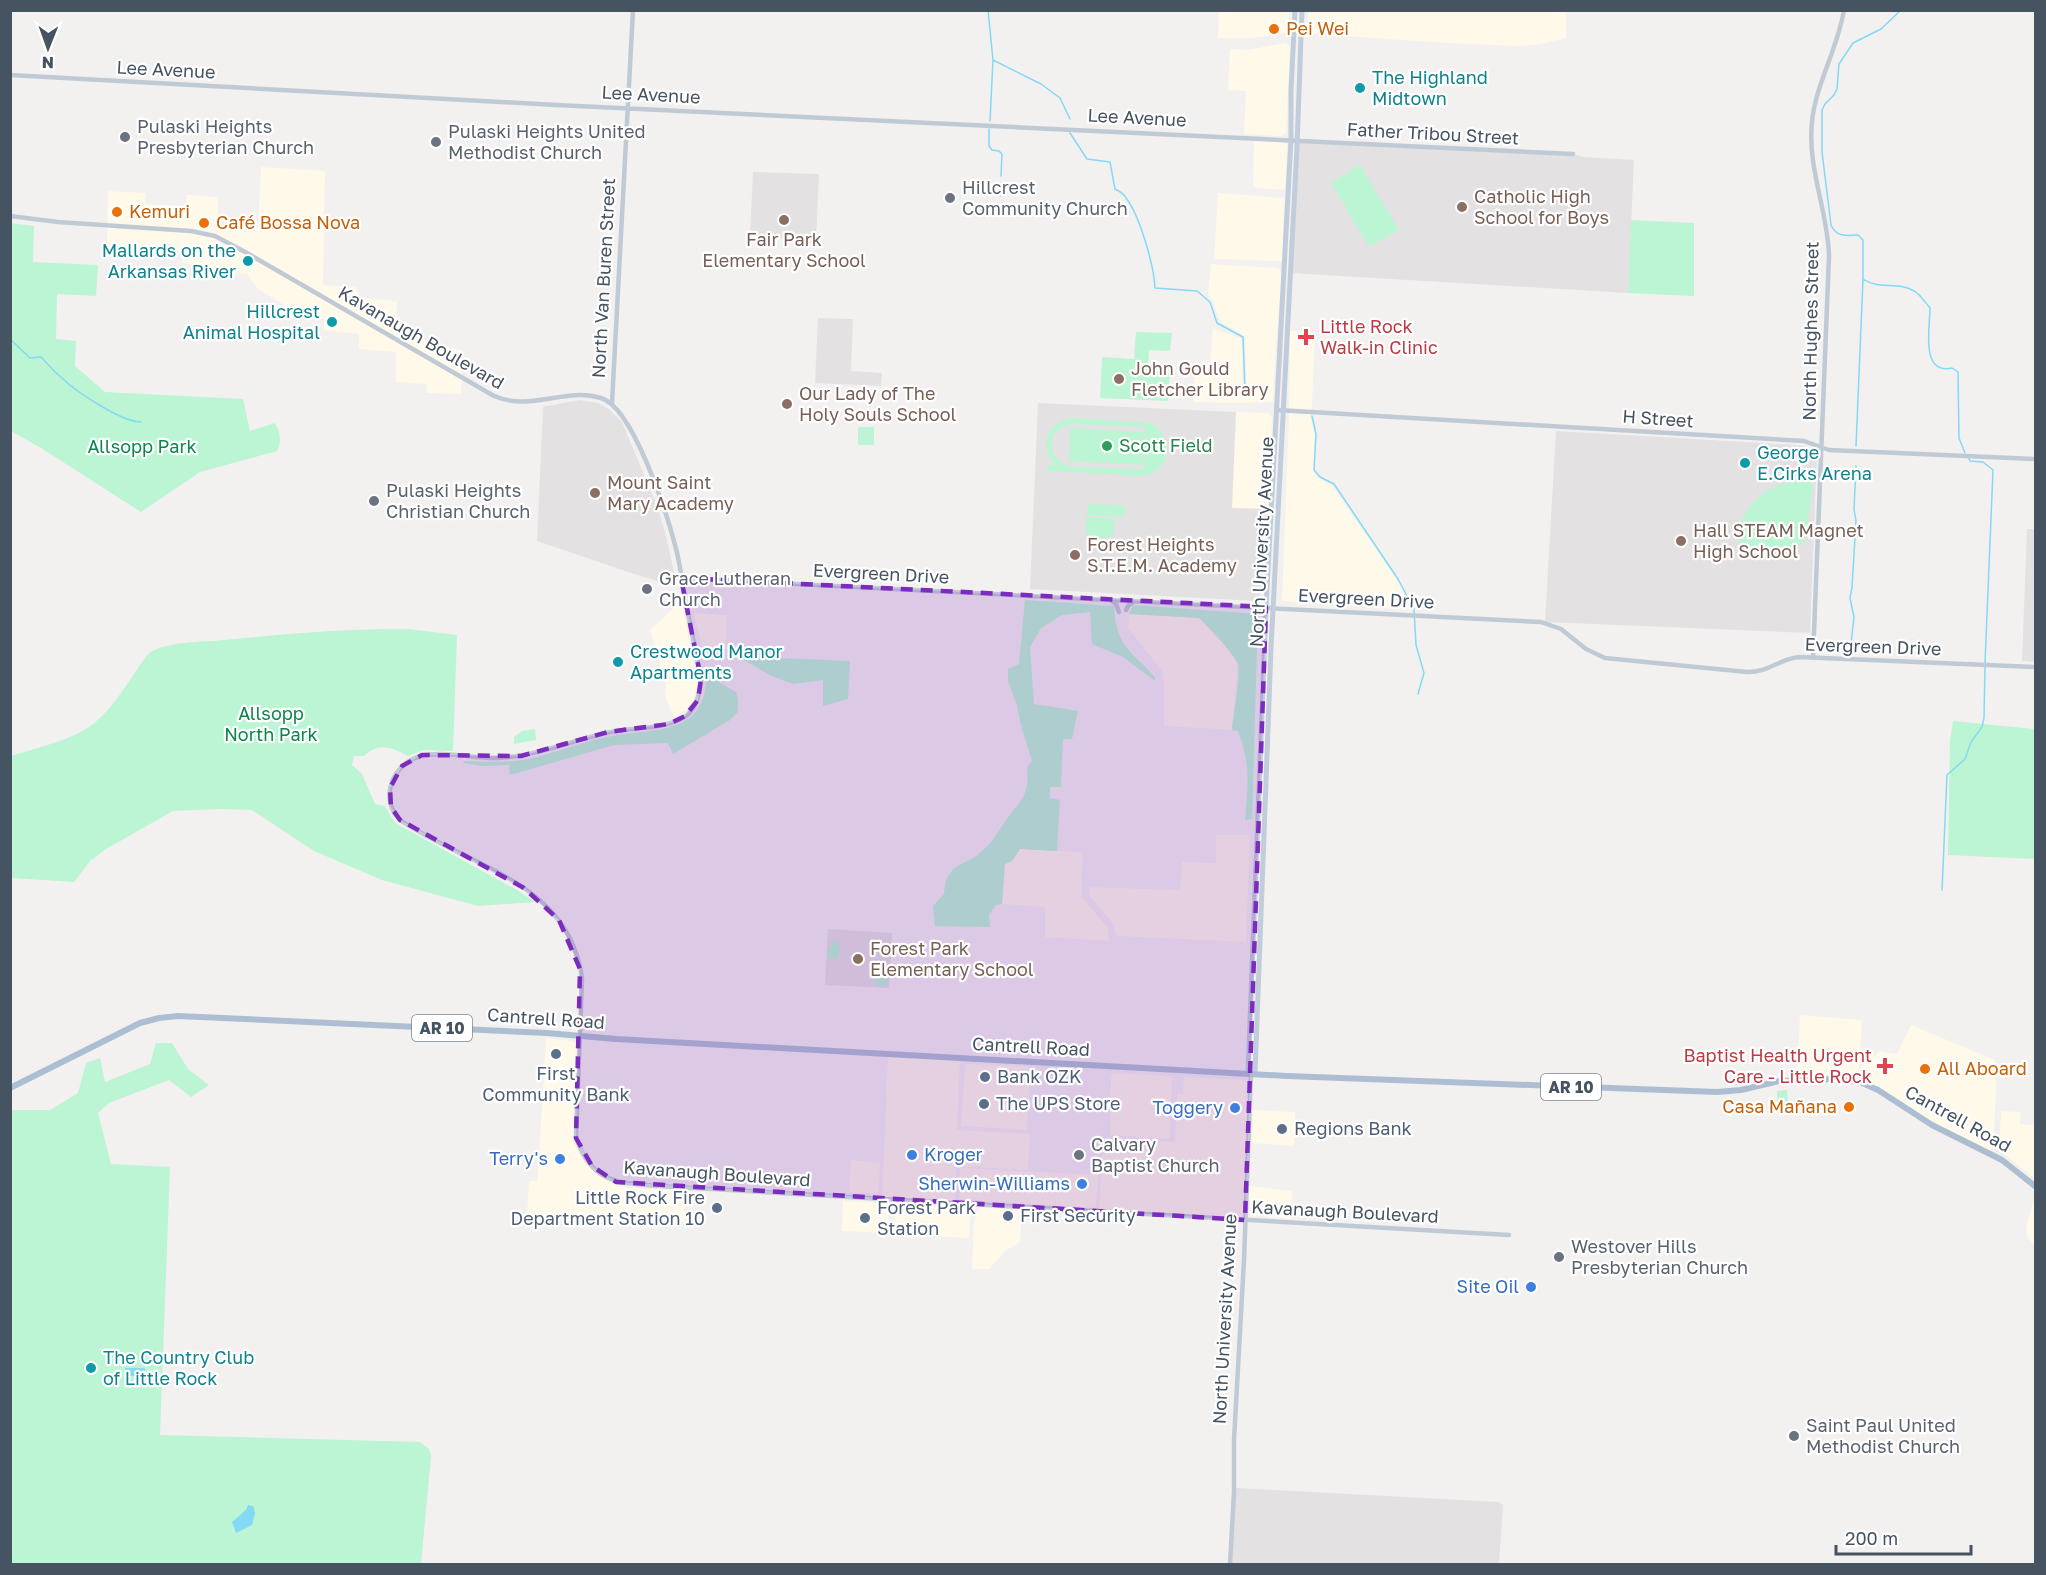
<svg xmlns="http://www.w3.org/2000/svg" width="2046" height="1575" font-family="'Golos Text',sans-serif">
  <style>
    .commercial { fill: #fef9e9 }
    .education { fill: #e4e1e2 }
    .green { fill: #bbf5d3; fill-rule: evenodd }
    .water { fill: #83d9f6 }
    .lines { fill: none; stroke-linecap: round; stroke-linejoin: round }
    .stream { stroke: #83d9f6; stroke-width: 1.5 }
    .tertiary { stroke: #c0cad4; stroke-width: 4.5 }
    .secondary { stroke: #c1cddb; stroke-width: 5 }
    .primary { stroke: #adbed2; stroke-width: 6 }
    .marked { fill: #7b2cbf; fill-opacity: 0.2; stroke: #7b2cbf; stroke-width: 4.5; stroke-dasharray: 12 8; stroke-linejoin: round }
    .food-dot { fill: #e8710a; stroke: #fff; stroke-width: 2 }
    .culture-dot { fill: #0f9aa8; stroke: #fff; stroke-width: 2 }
    .worship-dot { fill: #6b7280; stroke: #fff; stroke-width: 2 }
    .education-dot { fill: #8d6e63; stroke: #fff; stroke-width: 2 }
    .health-dot { fill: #e0444e; stroke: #fff; stroke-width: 2 }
    .leisure-dot { fill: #2e9e5b; stroke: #fff; stroke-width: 2 }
    .service-dot { fill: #5c6f8a; stroke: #fff; stroke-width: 2 }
    .shop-dot { fill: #3f7fe0; stroke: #fff; stroke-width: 2 }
    .labels { text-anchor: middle; stroke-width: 4.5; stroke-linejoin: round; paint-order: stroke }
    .shield { fill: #fff; stroke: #7e8790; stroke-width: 1.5 }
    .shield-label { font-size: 16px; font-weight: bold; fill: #465360 }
    .food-label { font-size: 18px; fill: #c56008; stroke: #fff; text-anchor: start }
    .street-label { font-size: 18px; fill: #465360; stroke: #fff }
    .culture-label { font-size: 18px; fill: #0d838f; stroke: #fff; text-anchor: start }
    .worship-label { font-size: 18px; fill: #5b616d; stroke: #fff; text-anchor: start }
    .education-label { font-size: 18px; fill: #785e54; stroke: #fff; text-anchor: start }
    .health-label { font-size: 18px; fill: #be3a42; stroke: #fff; text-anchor: start }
    .leisure-label { font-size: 18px; fill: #27864d; stroke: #fff; text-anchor: start }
    .park-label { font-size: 18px; fill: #0c864e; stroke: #fff }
    .service-label { font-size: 18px; fill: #4e5e75; stroke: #fff; text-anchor: start }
    .shop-label { font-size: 18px; fill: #366cbe; stroke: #fff; text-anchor: end }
  </style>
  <rect width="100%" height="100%" fill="#f3f0f0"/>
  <path class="commercial" d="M1219 11H1289V33L1251 38H1218Z
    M1308 11H1566V38L1541 44 1519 46 1447 43 1315 34 1310 33 1307 29Z
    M1285 43 1290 46 1286 132 1281 136 1244 134 1246 91 1228 90 1230 49 1247 50Z
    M1254 141 1285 142 1287 145 1285 187 1281 190 1253 187Z
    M261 167 325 171 323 285 355 287 361 298 397 301 396 329 407 330 427 341 444 347 462 350 461 394 426 393 427 384 396 382V352L359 349V334L324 330V319L285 318 286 306 257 288 247 274 216 272V267L182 263 183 251 107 247 108 191 146 193 145 204 185 206 187 195 218 197 217 225 258 227Z
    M1218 193 1284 198 1282 261 1214 259Z
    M1211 264 1278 268 1282 272 1276 344 1273 402 1237 403 1194 402 1195 375H1209L1213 328 1242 339V389H1246L1245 337 1220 321 1213 302 1208 296Z
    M1290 331 1315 332 1312 406 1310 417 1315 435 1313 471 1319 478 1332 486 1397 580 1412 610 1282 601 1289 415Z
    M1236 412 1268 413 1272 417 1268 509 1232 508Z
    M680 602H682L697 685 694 701 686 710 674 717 665 696 666 684 650 630Z
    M694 613 727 615 726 649 702 647Z
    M1129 614 1199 618 1217 638 1226 645 1238 665 1232 730 1164 726V680L1162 671 1128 628Z
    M1216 835H1250L1246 942 1116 936 1112 922 1090 897V887L1180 890 1182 862 1216 863Z
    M1020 849 1083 852 1081 896 1108 928 1109 941 1045 937V907L1002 904 1005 864 1012 861Z
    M1800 1015 1862 1020 1859 1075 1848 1074 1797 1075Z
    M1911 1025 1995 1060 1996 1089 1994 1136 1990 1153 1932 1125 1860 1082 1863 1057 1876 1055 1878 1051 1897 1054Z
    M546 1038 572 1041 576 1044 573 1142 584 1162 602 1178 619 1186 630 1188 685 1191 684 1222 527 1215 529 1181H537L538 1174Z
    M888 1054 960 1058 957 1130 1030 1134 1028 1170 956 1166 955 1202 882 1199Z
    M965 1064 1027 1066 1030 1069 1027 1130 961 1126Z
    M1114 1073 1170 1076 1172 1077 1170 1137 1168 1139 1110 1135 1111 1077Z
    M1184 1077 1247 1080 1246 1098 1250 1099 1245 1220 1099 1211 1103 1138 1175 1142 1177 1094H1183Z
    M1253 1110 1295 1112 1294 1146 1252 1143Z
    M2001 1111 2021 1112 2020 1124 2035 1125V1179L1999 1150Z
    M851 1160 880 1163 879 1191 876 1194 849 1192Z
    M960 1168 1098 1175 1096 1206 1094 1208 959 1199Z
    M1249 1186 1292 1191 1291 1219 1250 1215Z
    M2034 1198 2036 1199 2035 1245 2032 1243 2027 1236 2026 1228Z
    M843 1201 885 1203 889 1208 888 1233 842 1231Z
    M899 1205 970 1208 969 1238 894 1234 895 1209Z
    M979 1208 1022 1209 1020 1242 1006 1250 989 1269H972L974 1222Z"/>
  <path class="education" d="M1297 140 1573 154 1584 157 1634 160 1628 293 1290 273Z
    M753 172 819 174 816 240 750 237Z
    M818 318 853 319 851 371 882 373 881 386 815 383Z
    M579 400 598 403 609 409 622 422 657 506 665 532 676 581 673 584 670 585 631 573 537 541 543 407Z
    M1038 403 1236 412 1232 508 1268 509 1260 596 1258 601 1030 589Z
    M1556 431 1798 445 1815 448 1817 453 1810 633 1545 622Z
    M2027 529H2035V662L2022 661Z
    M828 929 892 933 889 988 825 985Z
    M1237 1488 1498 1502 1503 1505 1499 1564H1230L1234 1489Z"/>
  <path class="green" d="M1360 165 1399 230 1369 247 1331 183Z
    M1631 220 1694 223V296L1628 293Z
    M10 223 34 226 33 262 98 265 96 296 57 294 56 339 76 341 75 366 105 392 243 399 250 431 275 423C280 431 282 443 277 451L200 472 141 512 41 448 11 431Z
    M1136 332 1172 333 1170 351 1149 350 1148 365 1170 367 1168 401 1100 398 1102 357 1134 359Z
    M1075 418 1150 423C1171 433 1174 464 1150 474 1139 478 1124 475 1113 474 1091 473 1069 472 1047 471V465H1055C1038 446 1048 419 1075 418ZM1074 424 1145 427 1144 469 1072 467C1044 461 1045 426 1074 424Z
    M858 427H874V445H858Z
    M1070 428 1144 432 1143 465 1069 461Z
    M1801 480 1813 482 1806 538 1795 549 1739 545C1739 539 1738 532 1740 526 1748 497 1774 484 1801 480Z
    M1088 504 1125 506V517L1087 515Z
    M1088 517 1115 519 1114 533 1109 538 1087 537 1086 535V518Z
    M1025 600 1114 606C1116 646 1130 650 1155 677V681L1123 657 1092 644 1090 612 1062 615 1041 628 1030 647 1034 704 1078 711 1072 739H1063L1061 787H1050V798L1060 800 1057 851 1020 849 1012 861 1005 864 1002 904 996 905 989 915 990 927 935 926 933 906 944 894C945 885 945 879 951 872 956 865 967 862 975 857 988 847 994 839 1002 826 1017 803 1031 798 1027 767L1032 761 1020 722 1017 705 1008 681V669L1019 664Z
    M1133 605 1258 614 1252 819 1245 820C1248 785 1251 765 1238 731L1232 730C1233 715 1241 677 1238 664 1234 654 1208 626 1199 618L1129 614Z
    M408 629 457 635 453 751 424 750 408 756C391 747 379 742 364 756H354L352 765 362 774 375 804 385 806 391 817 397 824 517 890 535 902 478 906 382 880 314 851 252 810 222 809 173 811 106 849 90 861 74 882 11 878V756C36 748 73 740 93 724 115 707 132 675 148 654 164 641 204 642 224 640 285 634 346 628 408 629Z
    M736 656 850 661 848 699 823 706V680L793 684 772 676Z
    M714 672 720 683 736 692 738 699V712L730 720 673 754 668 743 614 745 510 775 509 765 482 766 463 763 464 761C485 762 507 763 528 759 557 753 583 741 612 736 637 731 666 733 688 719 703 709 707 690 706 674Z
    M1953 721 2035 729V859L1948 855 1950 741Z
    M535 729 536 740 514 744V737L522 731Z
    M830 941H837L840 944 838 959 827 958 828 947H831Z
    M875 974H885V979H888L887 986 875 985Z
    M156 1043H172L188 1069 209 1085 191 1097 169 1080 109 1103 98 1113 111 1164 170 1167 160 1435 420 1442 429 1449 431 1456 421 1564H11L10 1110H50L78 1093 86 1063 100 1058 105 1082 150 1064Z
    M1787 1090 1789 1113H1778L1777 1091Z"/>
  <path class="water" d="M125 1368H145V1384L136 1383V1374L135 1376H125Z
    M248 1505 253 1506 255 1513 252 1525 236 1533 232 1522 246 1510Z"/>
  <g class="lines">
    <path class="stream" d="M988 10 993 60 1041 84 1060 98 1070 119
      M1901 10 1881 29 1853 43 1839 64 1837 89 1834 95 1825 104 1822 110V152L1831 225C1836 237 1846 236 1858 235L1863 240V279C1879 290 1898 281 1914 291 1920 294 1925 302 1930 308 1930 327 1920 375 1952 368L1958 372 1959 438 1965 453
      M990 121 993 60
      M989 129V146L992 150 999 151 1002 154 1001 176
      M1070 133 1087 159 1110 162 1115 189C1119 191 1124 194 1126 198 1140 216 1154 266 1155 288L1197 291 1210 302 1217 323 1243 337 1245 388
      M1000 196 1001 183
      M10 339 30 358 41 357C48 364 54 372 62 378 76 392 122 422 141 422
      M1312 416 1316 434 1314 470 1320 477 1334 484 1398 579 1414 609 1416 645 1424 673 1418 694
      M1856 446 1863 279
      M1968 457 1970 461 1983 462 1993 470 1985 663
      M1850 653 1854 617 1850 598 1852 587 1856 521 1854 509 1856 466
      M1942 890 1947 775 1965 759 1971 742 1982 727 1984 718 1985 667"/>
    <path class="tertiary" d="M10 75 556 105 1573 154
      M10 216 58 222 191 231 215 236 247 253 494 396C532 412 564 387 601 398 633 407 667 514 675 545 680 562 682 581 685 598 690 625 696 652 701 679 700 693 697 707 686 716 666 730 630 727 606 733 570 741 536 756 499 758 475 759 442 750 421 756 393 763 378 798 400 820 468 867 570 881 582 979L576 1138C592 1183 617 1183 658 1186L1509 1235
      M612 403 633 10
      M1277 410 1804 441 1829 450 2036 459
      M681 578 1541 622 1561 629 1586 649 1605 658 1747 672C1770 672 1779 659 1799 657L2036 667
      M1110 600 1116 604 1119 612
      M1126 610 1128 606 1134 601
      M1813 658 1829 256C1828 211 1807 168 1812 122 1815 86 1838 48 1844 10
      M1230 1564 1234 1492V1440L1244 1260 1251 1074"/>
    <path class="secondary" d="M1248 1074 1266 607 1291 139V91L1295 10
      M1255 1074 1271 648 1297 147 1302 10"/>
    <path class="primary" d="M10 1088 140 1023 159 1018 178 1016 547 1033 616 1039 1287 1076 1717 1092 1741 1090 1779 1081 1831 1079 1860 1082 1878 1090 1932 1125 2002 1160 2036 1187"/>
  </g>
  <path class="marked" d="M681 578 1266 607 1245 1220 616 1182 592 1166 576 1138 580 969 559 920 524 888 400 820 391 807 390 788 402 766 422 755 521 756 608 732 669 724 685 716 698 700 701 679Z"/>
  <g class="food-dot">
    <circle cx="1274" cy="29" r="6"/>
    <circle cx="117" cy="212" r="6"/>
    <circle cx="204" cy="223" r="6"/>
    <circle cx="1925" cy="1069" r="6"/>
    <circle cx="1849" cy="1107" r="6"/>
  </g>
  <g class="culture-dot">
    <circle cx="1360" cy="88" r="6"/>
    <circle cx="248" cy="261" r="6"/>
    <circle cx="332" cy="322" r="6"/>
    <circle cx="1745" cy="463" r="6"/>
    <circle cx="618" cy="662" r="6"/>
    <circle cx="91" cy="1368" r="6"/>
  </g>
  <g class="worship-dot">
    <circle cx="125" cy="137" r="6"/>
    <circle cx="436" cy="142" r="6"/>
    <circle cx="950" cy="198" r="6"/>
    <circle cx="374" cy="501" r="6"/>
    <circle cx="647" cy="589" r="6"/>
    <circle cx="1079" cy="1155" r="6"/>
    <circle cx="1559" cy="1257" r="6"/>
    <circle cx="1794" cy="1436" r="6"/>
  </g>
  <g class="education-dot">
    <circle cx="1462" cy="207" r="6"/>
    <circle cx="784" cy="220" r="6"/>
    <circle cx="1119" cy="379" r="6"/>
    <circle cx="787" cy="404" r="6"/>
    <circle cx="595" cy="493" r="6"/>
    <circle cx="1681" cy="541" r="6"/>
    <circle cx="1075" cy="555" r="6"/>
    <circle cx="858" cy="959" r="6"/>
  </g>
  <g class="health-dot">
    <path d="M1303 328h6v6h6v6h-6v6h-6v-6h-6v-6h6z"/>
    <path d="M1882 1057h6v6h6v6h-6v6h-6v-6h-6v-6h6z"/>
  </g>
  <circle class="leisure-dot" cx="1107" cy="446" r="6"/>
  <g class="service-dot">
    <circle cx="556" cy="1054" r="6"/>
    <circle cx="985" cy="1077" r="6"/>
    <circle cx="984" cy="1104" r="6"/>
    <circle cx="1282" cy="1129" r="6"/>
    <circle cx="717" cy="1208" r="6"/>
    <circle cx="1008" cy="1216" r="6"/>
    <circle cx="865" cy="1218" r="6"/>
  </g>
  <g class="shop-dot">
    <circle cx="1235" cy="1108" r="6"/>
    <circle cx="912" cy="1155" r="6"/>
    <circle cx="560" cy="1159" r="6"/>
    <circle cx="1082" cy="1184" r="6"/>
    <circle cx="1531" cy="1287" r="6"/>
  </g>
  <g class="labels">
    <g class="shield">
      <rect x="412" y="1015" width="60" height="26" rx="4.5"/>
      <rect x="1541" y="1074" width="60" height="26" rx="4.5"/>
    </g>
    <g class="shield-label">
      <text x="442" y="1034">AR 10</text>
      <text x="1571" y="1093">AR 10</text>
    </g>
    <g class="food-label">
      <text x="1286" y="35">Pei Wei</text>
      <text x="129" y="218">Kemuri</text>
      <text x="216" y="229">Café Bossa Nova</text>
      <text x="1937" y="1075">All Aboard</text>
      <text x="1837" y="1113" text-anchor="end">Casa Mañana</text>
    </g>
    <g class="street-label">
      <text transform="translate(166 70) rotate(3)" y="6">Lee Avenue</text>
      <text transform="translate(651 95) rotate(3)" y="6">Lee Avenue</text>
      <text transform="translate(1137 118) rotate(3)" y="6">Lee Avenue</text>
      <text transform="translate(1433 134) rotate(3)" y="6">Father Tribou Street</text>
      <text transform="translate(604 278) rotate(-87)" y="6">North Van Buren Street</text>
      <text transform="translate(1811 331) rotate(-89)" y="6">North Hughes Street</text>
      <text transform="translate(421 338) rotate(30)" y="6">Kavanaugh Boulevard</text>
      <text transform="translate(1658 419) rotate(4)" y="6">H Street</text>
      <text transform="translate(1262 542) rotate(-87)" y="6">North University Avenue</text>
      <text transform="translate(881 574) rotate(3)" y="6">Evergreen Drive</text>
      <text transform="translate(1366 599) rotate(3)" y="6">Evergreen Drive</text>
      <text transform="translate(1873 647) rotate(2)" y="6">Evergreen Drive</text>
      <text transform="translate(546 1019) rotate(4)" y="6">Cantrell Road</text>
      <text transform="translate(1031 1047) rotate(3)" y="6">Cantrell Road</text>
      <text transform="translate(1958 1119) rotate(29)" y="6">Cantrell Road</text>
      <text transform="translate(717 1174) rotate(4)" y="6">Kavanaugh Boulevard</text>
      <text transform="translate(1345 1212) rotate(3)" y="6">Kavanaugh Boulevard</text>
      <text transform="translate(1225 1319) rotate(-87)" y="6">North University Avenue</text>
    </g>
    <g class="culture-label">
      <text x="1372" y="84">The Highland<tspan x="1372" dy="21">Midtown</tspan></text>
      <text x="236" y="257" text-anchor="end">Mallards on the<tspan x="236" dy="21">Arkansas River</tspan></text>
      <text x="320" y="318" text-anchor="end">Hillcrest<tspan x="320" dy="21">Animal Hospital</tspan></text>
      <text x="1757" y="459">George<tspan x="1757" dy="21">E.Cirks Arena</tspan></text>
      <text x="630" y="658">Crestwood Manor<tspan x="630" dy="21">Apartments</tspan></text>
      <text x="103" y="1364">The Country Club<tspan x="103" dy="21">of Little Rock</tspan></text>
    </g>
    <g class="worship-label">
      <text x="137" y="133">Pulaski Heights<tspan x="137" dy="21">Presbyterian Church</tspan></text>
      <text x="448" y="138">Pulaski Heights United<tspan x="448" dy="21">Methodist Church</tspan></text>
      <text x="962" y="194">Hillcrest<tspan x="962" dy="21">Community Church</tspan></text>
      <text x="386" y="497">Pulaski Heights<tspan x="386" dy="21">Christian Church</tspan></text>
      <text x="659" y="585">Grace Lutheran<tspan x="659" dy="21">Church</tspan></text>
      <text x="1091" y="1151">Calvary<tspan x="1091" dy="21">Baptist Church</tspan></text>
      <text x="1571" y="1253">Westover Hills<tspan x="1571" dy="21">Presbyterian Church</tspan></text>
      <text x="1806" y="1432">Saint Paul United<tspan x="1806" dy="21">Methodist Church</tspan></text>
    </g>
    <g class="education-label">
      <text x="1474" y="203">Catholic High<tspan x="1474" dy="21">School for Boys</tspan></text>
      <text x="784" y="246" text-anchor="middle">Fair Park<tspan x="784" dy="21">Elementary School</tspan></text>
      <text x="1131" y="375">John Gould<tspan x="1131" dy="21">Fletcher Library</tspan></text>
      <text x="799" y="400">Our Lady of The<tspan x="799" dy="21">Holy Souls School</tspan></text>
      <text x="607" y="489">Mount Saint<tspan x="607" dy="21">Mary Academy</tspan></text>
      <text x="1693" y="537">Hall STEAM Magnet<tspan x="1693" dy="21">High School</tspan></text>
      <text x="1087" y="551">Forest Heights<tspan x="1087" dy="21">S.T.E.M. Academy</tspan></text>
      <text x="870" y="955">Forest Park<tspan x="870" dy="21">Elementary School</tspan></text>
    </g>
    <g class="health-label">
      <text x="1320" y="333">Little Rock<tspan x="1320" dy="21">Walk-in Clinic</tspan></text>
      <text x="1872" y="1062" text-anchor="end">Baptist Health Urgent<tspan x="1872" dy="21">Care - Little Rock</tspan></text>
    </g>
    <g class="leisure-label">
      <text x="1119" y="452">Scott Field</text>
    </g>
    <g class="park-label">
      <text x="142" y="453">Allsopp Park</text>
      <text x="271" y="720">Allsopp<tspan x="271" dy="21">North Park</tspan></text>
    </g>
    <g class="service-label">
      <text x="556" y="1080" text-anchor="middle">First<tspan x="556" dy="21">Community Bank</tspan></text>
      <text x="997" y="1083">Bank OZK</text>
      <text x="996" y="1110">The UPS Store</text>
      <text x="1294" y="1135">Regions Bank</text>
      <text x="705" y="1204" text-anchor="end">Little Rock Fire<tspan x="705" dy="21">Department Station 10</tspan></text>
      <text x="877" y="1214">Forest Park<tspan x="877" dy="21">Station</tspan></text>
      <text x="1020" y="1222">First Security</text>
    </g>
    <g class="shop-label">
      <text x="1223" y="1114">Toggery</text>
      <text x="924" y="1161" text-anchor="start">Kroger</text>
      <text x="548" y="1165">Terry's</text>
      <text x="1070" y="1190">Sherwin-Williams</text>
      <text x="1519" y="1293">Site Oil</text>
    </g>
  </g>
  <rect width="2046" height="1575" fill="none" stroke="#465360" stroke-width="24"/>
  <g transform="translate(48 48) rotate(181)" stroke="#ffffff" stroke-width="4.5" paint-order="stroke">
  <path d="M0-4.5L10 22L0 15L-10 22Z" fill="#465360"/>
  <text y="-9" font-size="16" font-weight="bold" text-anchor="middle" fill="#465360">N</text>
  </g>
  <path d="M1836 1545v9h135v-9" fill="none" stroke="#465360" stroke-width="3"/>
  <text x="1845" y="1545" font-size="18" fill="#465360" stroke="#ffffff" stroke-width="4.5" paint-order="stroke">200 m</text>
</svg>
